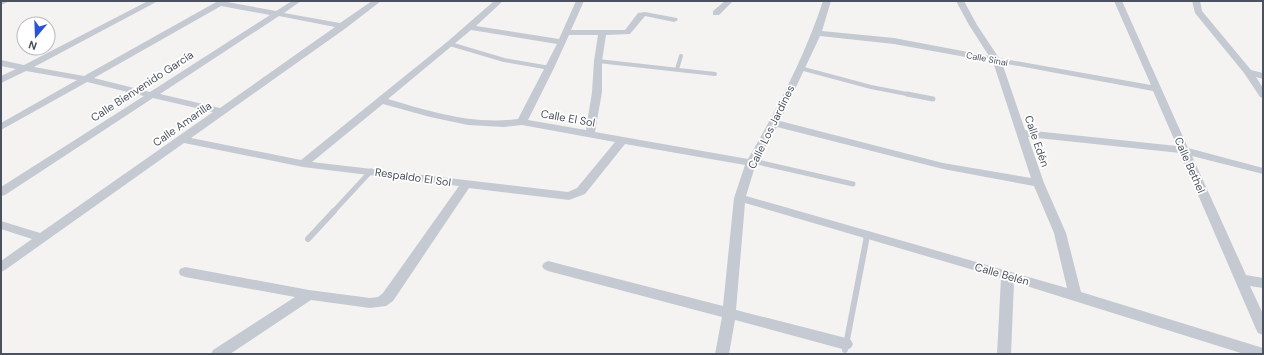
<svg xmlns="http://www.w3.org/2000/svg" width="1264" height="355" font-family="'DM Sans',sans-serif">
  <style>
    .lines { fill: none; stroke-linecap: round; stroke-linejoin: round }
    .lane-far2 { stroke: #c4c9d2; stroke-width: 4 }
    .lane-far1 { stroke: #c4c9d2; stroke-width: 5 }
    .lane { stroke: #c4c9d2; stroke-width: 6 }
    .street { fill: #c4c9d2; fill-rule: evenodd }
    .labels { text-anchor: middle; stroke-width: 3.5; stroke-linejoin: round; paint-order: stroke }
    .far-street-label { font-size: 9px; fill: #4b515e; stroke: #fff }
    .street-label { font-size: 11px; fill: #4b515e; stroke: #fff }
  </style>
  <rect width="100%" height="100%" fill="#f4f3f2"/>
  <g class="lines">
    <path class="lane-far2" d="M450 44 504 60 550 68
      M598 61 715 74
      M800 68 871 87 912 95
      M677 69 681 56"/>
    <path class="lane-far1" d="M907 94 933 99
      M753 161 853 184
      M333 212 371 171"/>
    <path class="lane" d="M308 239 334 211
      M845 350 867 236"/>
    <path class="street" d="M1 1H10L1 5Z
      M148 1H158L34 67 84 76 218 1H228L227 2 276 11 292 1H301L284 13 340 23 372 1H381L346 28 191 138 301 160 447 42 494 1H503L476 26 559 39 576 1H584L571 30H625L638 13 645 12 677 18 678 20 674 22 645 16 630 34 606 35 602 61V92L595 132 748 159C777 109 805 56 823 1H831L822 31 894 38 989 56 969 25 956 1H964L977 25 999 58 1151 85 1114 1H1122L1188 148 1263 168V174L1192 156 1246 275 1263 278V288L1250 286 1263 314V335L1258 333 1256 329 1180 153 1028 137 1044 183 1066 233 1081 292 1263 348V354H1244L1014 282 1011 354H997L1001 278 745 203 736 310 846 338 851 340 853 344 851 348 846 350 735 320 729 354H715L722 317 548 271 544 269 542 266 544 263 548 261 723 306 734 198 745 165 625 144 585 194 569 200 469 188 393 301 386 306 370 308 311 300 230 354H211L213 350 295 297 185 277 180 275 179 272 180 269 185 267 309 290 370 298 378 297 383 293 459 186 303 167 184 143 5 270 1 272V261L32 239 1 229V221L40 233 213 112 153 98 5 195 1 196V187L144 96 87 82 1 130V123L77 80 26 71 1 83V76L16 69 1 66V60L24 65ZM221 6 270 15 150 92 94 78ZM279 16 335 27 220 108 160 94ZM471 30 557 44 518 119C473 125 432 112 388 99ZM569 35H598L594 61 592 92 586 130 528 120 554 68ZM820 36 894 44 993 62 1031 178 943 163 780 121ZM1002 63 1153 91 1177 146 1025 130ZM383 104 430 117 468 125 504 127 522 125 615 142 577 188 568 192 312 162ZM777 127 943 169 1034 186 1054 233 1067 288 746 196 756 163Z
      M725 1H733L719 15H713V11Z
      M1192 1H1200L1202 11 1251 70 1263 73V79L1256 77 1263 88V98L1260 97 1244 73 1195 13Z"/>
  </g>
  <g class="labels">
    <g class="far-street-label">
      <text transform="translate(987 59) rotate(11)" y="3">Calle Sinaí</text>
    </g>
    <g class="street-label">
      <text transform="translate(142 86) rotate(-33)" y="4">Calle Bienvenido García</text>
      <text transform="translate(568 118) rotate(10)" y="4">Calle El Sol</text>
      <text transform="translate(182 124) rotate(-35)" y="4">Calle Amarilla</text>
      <text transform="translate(771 127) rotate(-64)" y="4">Calle Los Jardines</text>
      <text transform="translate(1037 141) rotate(71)" y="4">Calle Edén</text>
      <text transform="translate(1190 165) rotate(66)" y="4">Calle Bethel</text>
      <text transform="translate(413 177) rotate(8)" y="4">Respaldo El Sol</text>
      <text transform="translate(1002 274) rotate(16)" y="4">Calle Belén</text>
    </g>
  </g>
  <rect width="1264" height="355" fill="none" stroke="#4b515e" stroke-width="4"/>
  <g transform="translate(36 36) rotate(199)"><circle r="19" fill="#ffffff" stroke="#b7b9bf"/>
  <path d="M0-3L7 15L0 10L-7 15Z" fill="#2c53d5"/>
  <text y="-6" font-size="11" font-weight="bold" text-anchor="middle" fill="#4b515e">N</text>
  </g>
</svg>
